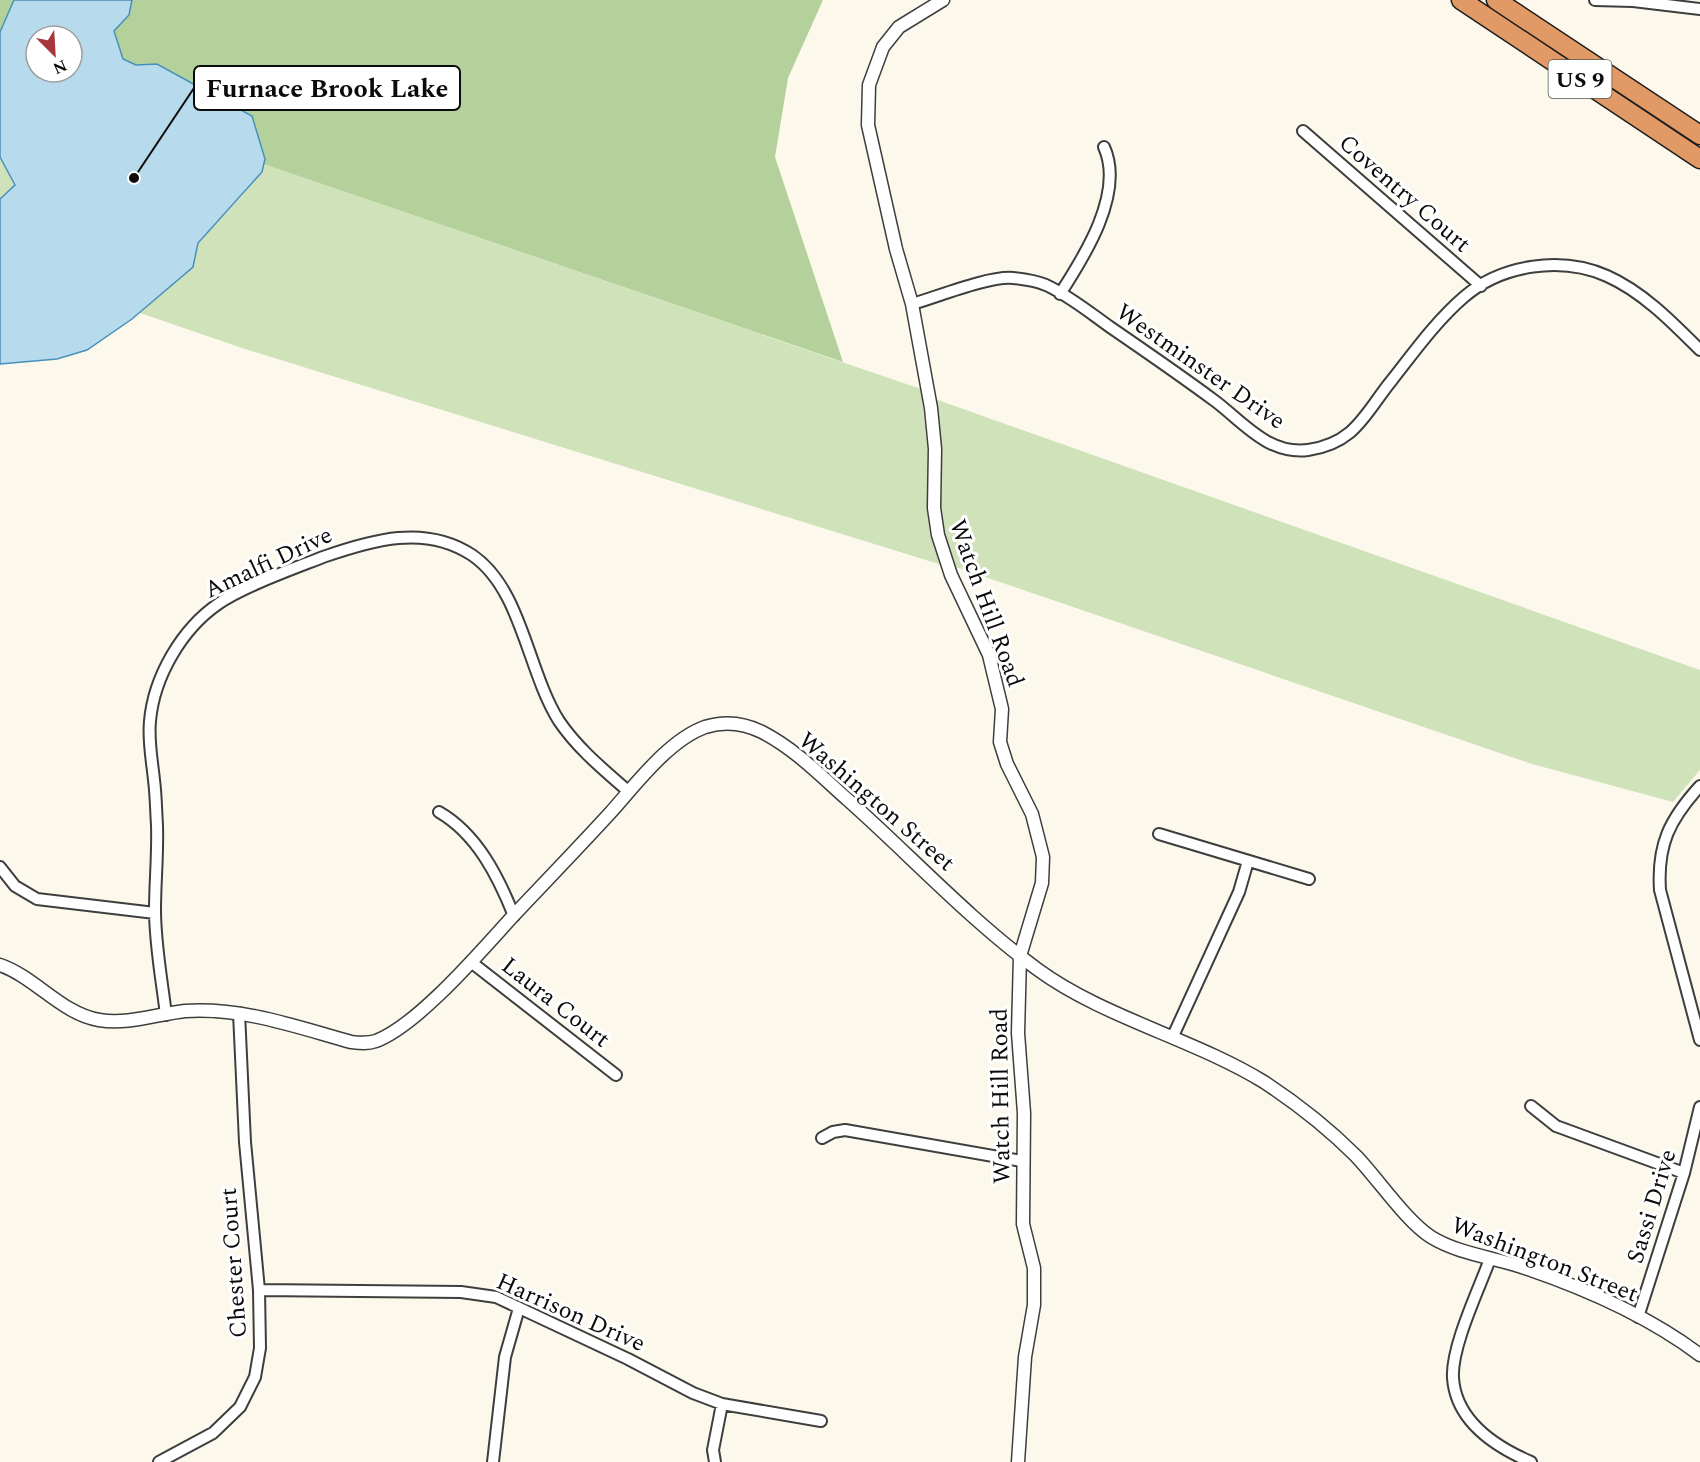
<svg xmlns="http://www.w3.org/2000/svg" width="1700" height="1462" font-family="Spectral,serif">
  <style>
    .green { fill: #d0e2ba }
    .forest { fill: #b5d19b }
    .water { fill: #b7daed; stroke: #4790bb; stroke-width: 1.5; fill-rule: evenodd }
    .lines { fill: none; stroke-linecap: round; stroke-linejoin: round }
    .minor-casing { stroke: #3e3e3e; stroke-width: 14 }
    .tertiary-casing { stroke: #3e3e3e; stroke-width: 15 }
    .motorway-casing { stroke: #1c1c1c; stroke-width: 21 }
    .minor { stroke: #fff; stroke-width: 10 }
    .tertiary { stroke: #fff; stroke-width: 12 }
    .motorway { stroke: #e19a65; stroke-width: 18 }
    .labels { text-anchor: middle; stroke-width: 6; stroke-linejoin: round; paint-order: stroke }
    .shield { fill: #fff; stroke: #545454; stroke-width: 1.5 }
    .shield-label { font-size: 22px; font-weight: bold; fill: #0b0b0b }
    .street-label { font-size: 24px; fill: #0b0b0b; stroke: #fff }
    .leader { fill: none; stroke: #0b0b0b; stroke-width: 2 }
    .callout-dot { fill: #0b0b0b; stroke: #fff; stroke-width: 2 }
    .callout { fill: #fff; stroke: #0b0b0b; stroke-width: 2 }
    .callout-label { font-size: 26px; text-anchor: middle; font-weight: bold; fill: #0b0b0b }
  </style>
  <rect width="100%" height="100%" fill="#fcf9ec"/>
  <path class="green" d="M0 157 15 185 0 199Z
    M263 164 921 389 928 453 927 512 942 565 245 349 140 313 193 267 198 243 241 197 262 172Z
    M935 399 1700 670V770L1673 802 1532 764 953 566 940 517 941 440Z"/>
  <path class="forest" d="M0 0H14L0 32Z
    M132 0H823L788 78 775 157 843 362 263 164 265 159 157 64 136 65 123 59 114 31 129 15Z"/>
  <path class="water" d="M14 0H132L129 15 114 31 123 59 136 65 157 64 252 116 265 159 262 172 198 243 193 267 132 319 87 350 57 359 0 364V199L15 185 0 157V32ZM36 36H72V72H36Z"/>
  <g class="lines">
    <defs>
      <path id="minor" d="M1595 0 1633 1 1700 9
        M1303 131 1481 286
        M1060 294C1084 257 1125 193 1104 147
        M912 304C937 297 988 276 1013 278 1023 279 1036 281 1046 285 1068 295 1089 312 1110 327 1145 351 1180 375 1215 401 1243 422 1268 455 1308 450 1356 443 1365 413 1392 380 1414 352 1437 320 1464 297 1502 264 1562 256 1607 276 1643 292 1673 323 1700 350
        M1700 786C1670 819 1657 844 1660 890L1700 1040
        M439 812C477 834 498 876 514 916
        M1159 834 1309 879
        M0 867 15 886 37 899 155 913
        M471 962 616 1075
        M166 1015C162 981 155 945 155 910 155 882 158 854 157 825 156 811 156 795 154 780 152 760 148 741 150 721 154 676 182 629 218 604 242 587 295 568 323 557 372 540 425 524 472 555 522 589 527 670 559 721 578 749 604 770 629 792
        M1173 1036 1239 892 1248 861
        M1531 1106 1556 1126 1684 1173
        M822 1138 833 1132 845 1130 1022 1161
        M1490 1259C1479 1289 1451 1347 1453 1378 1456 1421 1496 1447 1531 1462
        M259 1290 461 1292 496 1297 628 1359 693 1393 722 1404 821 1421
        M1638 1317 1684 1173 1700 1107
        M159 1462 213 1433 240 1407 255 1377 260 1348 259 1290 245 1142 239 1013
        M493 1462 505 1357 519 1308
        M715 1462 713 1450 722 1404"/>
      <path id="tertiary" d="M943 0 899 27 883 47 869 85 868 125 896 249 912 304 931 408 935 449 934 508 938 535 951 575 989 655 1002 709 1000 742 1007 764 1032 814 1043 857 1042 883 1020 956 1018 1033 1024 1113 1023 1224 1034 1268V1305L1025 1357 1018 1462
        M0 965C35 977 62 1014 99 1020 128 1025 157 1014 185 1011 242 1007 297 1027 351 1042 360 1043 367 1044 376 1041 418 1025 481 951 513 916 546 881 579 847 611 812 636 784 669 740 705 727 724 721 744 723 762 732 795 749 821 776 848 800 911 856 969 919 1037 969 1102 1017 1194 1039 1264 1082 1296 1103 1329 1129 1356 1156 1378 1179 1406 1221 1431 1237 1457 1253 1490 1257 1519 1266 1582 1287 1647 1315 1700 1355"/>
      <path id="motorway" d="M1461 0 1700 159
        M1496 0 1700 135"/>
    </defs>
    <use href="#minor" class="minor-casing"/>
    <use href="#tertiary" class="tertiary-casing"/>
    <use href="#motorway" class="motorway-casing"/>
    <use href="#minor" class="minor"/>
    <use href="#tertiary" class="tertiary"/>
    <use href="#motorway" class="motorway"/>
  </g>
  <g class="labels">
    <rect class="shield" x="1548.5" y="60" width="63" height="38" rx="4.5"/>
    <g class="shield-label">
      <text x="1580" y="87">US 9</text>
    </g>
    <g class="street-label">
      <text transform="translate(1405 193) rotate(41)" y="8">Coventry Court</text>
      <text transform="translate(1201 366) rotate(35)" y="8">Westminster Drive</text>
      <text transform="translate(268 562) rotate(-25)" y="8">Amalfi Drive</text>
      <text transform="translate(987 603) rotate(70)" y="8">Watch Hill Road</text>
      <text transform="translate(877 801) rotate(41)" y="8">Washington Street</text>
      <text transform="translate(556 1002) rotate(38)" y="8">Laura Court</text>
      <text transform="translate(1000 1096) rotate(-91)" y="8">Watch Hill Road</text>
      <text transform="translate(1651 1206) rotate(-73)" y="8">Sassi Drive</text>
      <text transform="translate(1545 1259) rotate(21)" y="8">Washington Street</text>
      <text transform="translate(233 1263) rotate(-94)" y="8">Chester Court</text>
      <text transform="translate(571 1312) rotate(24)" y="8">Harrison Drive</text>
    </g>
  </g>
  <path class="leader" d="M134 178L194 88"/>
  <circle class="callout-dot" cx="134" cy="178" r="6"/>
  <rect class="callout" x="194" y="66" width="266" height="44" rx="6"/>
  <g class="callout-label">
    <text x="327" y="97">Furnace Brook Lake</text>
  </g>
  <g transform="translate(54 54) rotate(156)"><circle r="28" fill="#ffffff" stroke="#9d9d9d" stroke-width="1.5"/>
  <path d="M0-4.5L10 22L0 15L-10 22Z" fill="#a8363e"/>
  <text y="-9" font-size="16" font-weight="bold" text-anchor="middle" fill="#0b0b0b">N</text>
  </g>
</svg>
